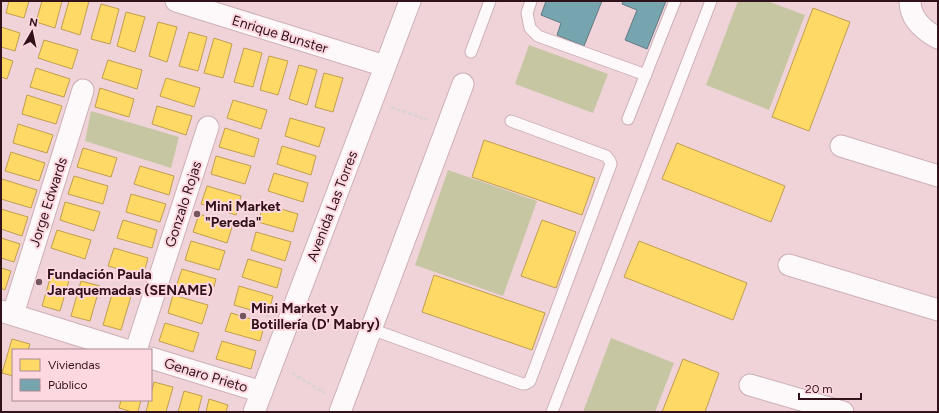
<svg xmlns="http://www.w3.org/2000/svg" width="939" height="413" font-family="Figtree,sans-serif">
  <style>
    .green { fill: #c7c6a3 }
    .homes { fill: #ffd966; stroke: #c19d50 }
    .public { fill: #76a5af; stroke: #617983 }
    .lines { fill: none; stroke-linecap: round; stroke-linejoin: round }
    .lane-casing { stroke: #cdb0b7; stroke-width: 13 }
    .street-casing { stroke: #cdb0b7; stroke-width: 23 }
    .path { stroke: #dbd2d4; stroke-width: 2.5; stroke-dasharray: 4 2; stroke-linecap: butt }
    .lane { stroke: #fdf8f9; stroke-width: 11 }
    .street { stroke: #fdf8f9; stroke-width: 21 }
    .poi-dot { fill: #74565e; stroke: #fdd8e0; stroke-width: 1.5 }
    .labels { text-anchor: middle; stroke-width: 4; stroke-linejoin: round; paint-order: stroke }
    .street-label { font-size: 14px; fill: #31121b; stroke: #fdd8e0 }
    .poi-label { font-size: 14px; font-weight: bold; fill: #31121b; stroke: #fdd8e0; text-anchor: start }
  </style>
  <rect width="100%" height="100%" fill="#efd3d9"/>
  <path class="green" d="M738 1H767L805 15 769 110 706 85Z
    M529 45 608 74 593 113 515 84Z
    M91 111 179 137 171 168 85 141Z
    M448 170 537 201 503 296 415 265Z
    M611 338 674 363 655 412H583Z"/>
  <path class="homes" d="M9 1H29L24 18 6 13Z
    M42 1H62L55 28 36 22Z
    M69 1H89L80 35 61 29Z
    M101 4 119 9 110 44 91 39Z
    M813 8 850 22 809 131 772 117Z
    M126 12 145 17 135 52 117 46Z
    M158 22 177 27 167 62 149 56Z
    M1 27 20 33 15 51 1 47Z
    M189 32 207 37 198 71 179 66Z
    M214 38 232 44 223 78 204 73Z
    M44 40 78 50 72 69 38 58Z
    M244 48 262 53 253 87 234 82Z
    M269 56 288 61 278 95 260 90Z
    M1 57 13 61 7 79 1 77Z
    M108 60 142 70 137 89 102 78Z
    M299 65 317 70 307 105 289 99Z
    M36 68 70 79 64 97 30 87Z
    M324 73 343 78 333 112 315 107Z
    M166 78 200 88 194 107 160 96Z
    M100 88 134 99 129 117 95 107Z
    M27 95 62 106 56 124 22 114Z
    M233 100 267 110 261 129 227 118Z
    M157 106 192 116 186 135 152 124Z
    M290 118 325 128 319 147 285 136Z
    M18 124 53 135 47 153 13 143Z
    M225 128 259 139 254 157 219 147Z
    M484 140 595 178 582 215 472 177Z
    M677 143 785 186 771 222 662 179Z
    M282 146 316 156 311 175 277 164Z
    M83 148 117 158 111 177 77 167Z
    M11 152 45 163 39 181 5 171Z
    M216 156 251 166 245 184 211 174Z
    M140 166 174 176 169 195 134 184Z
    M274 173 308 183 303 202 268 191Z
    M74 176 108 186 103 204 68 194Z
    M2 179 37 190 31 208 1 199V184Z
    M207 186 241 196 236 215 201 204Z
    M131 194 166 204 160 222 126 212Z
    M65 202 100 212 94 231 60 220Z
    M264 204 298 214 293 232 258 222Z
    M1 209 28 217 22 236 1 229Z
    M199 214 233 224 227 243 193 232Z
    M123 220 157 230 152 248 117 238Z
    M542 220 576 232 556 288 521 276Z
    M57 230 91 240 85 259 51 248Z
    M256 232 291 242 285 261 251 250Z
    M1 238 20 244 14 262 1 258Z
    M191 241 225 251 219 270 185 260Z
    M639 241 747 283 733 320 624 277Z
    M114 248 148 258 143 276 108 266Z
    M248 259 282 269 277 288 242 277Z
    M1 268 11 271 5 290 1 288Z
    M182 269 216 279 211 297 176 287Z
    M52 272 70 277 60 311 42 306Z
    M434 275 545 313 532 350 422 312Z
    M81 281 100 286 90 321 71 316Z
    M239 286 273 296 268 315 234 305Z
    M113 291 131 296 121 330 103 325Z
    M173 295 208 305 202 324 168 313Z
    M231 313 265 323 260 341 225 331Z
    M165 323 199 333 193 352 159 341Z
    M12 339 30 344 28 350H13V376L2 373Z
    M222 341 256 351 251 369 216 359Z
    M683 359 719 373 705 412H662Z
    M154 382 173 387 166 412H146L149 400H151V394Z
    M184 391 202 396 198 412H178Z
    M209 399 228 405 226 412H206Z
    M121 400H141L138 412H132L119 408Z"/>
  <path class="public" d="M546 1H602L584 46 557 35 561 23 541 15Z
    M623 1H666L647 49 625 40 637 10 622 4Z"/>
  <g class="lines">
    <defs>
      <path id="lane" d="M531 1 527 13 530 28 538 36 646 75
        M471 52 490 1
        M628 119 675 1
        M371 329 520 383C524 385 526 384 530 381L611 164 610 161 606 156 511 121
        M552 412 711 1"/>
      <path id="street" d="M176 1 385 66
        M910 1C910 19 923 30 938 38
        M841 146 938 176
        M789 265 938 310
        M1 311 126 350
        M13 314 83 90
        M136 350 208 127
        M151 358 262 392
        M750 385 843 412
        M254 412 410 1
        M340 412 463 84"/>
    </defs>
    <use href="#lane" class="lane-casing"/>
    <use href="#street" class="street-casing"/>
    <path class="path" d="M391 107 428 120
      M292 373 325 393"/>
    <use href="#lane" class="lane"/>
    <use href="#street" class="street"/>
  </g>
  <g class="poi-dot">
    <circle cx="197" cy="214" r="4"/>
    <circle cx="39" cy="282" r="4"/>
    <circle cx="243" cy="316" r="4"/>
  </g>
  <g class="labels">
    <g class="street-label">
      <text transform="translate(280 34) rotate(17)" y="5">Enrique Bunster</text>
      <text transform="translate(48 202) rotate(-72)" y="5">Jorge Edwards</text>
      <text transform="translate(183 204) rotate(-72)" y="5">Gonzalo Rojas</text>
      <text transform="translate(332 206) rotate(-69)" y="5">Avenida Las Torres</text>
      <text transform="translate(206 375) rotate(17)" y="5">Genaro Prieto</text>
    </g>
    <g class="poi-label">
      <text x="205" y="211">Mini Market<tspan x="205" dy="16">"Pereda"</tspan></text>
      <text x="47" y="279">Fundación Paula<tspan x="47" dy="16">Jaraquemadas (SENAME)</tspan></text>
      <text x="251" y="313">Mini Market y<tspan x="251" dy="16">Botillería (D' Mabry)</tspan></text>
    </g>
  </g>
  <rect width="939" height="413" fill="none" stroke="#31121b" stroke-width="4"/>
  <rect x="12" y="349" width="140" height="52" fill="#fdd8e0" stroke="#ab8991"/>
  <rect x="20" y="359" width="20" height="12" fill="#ffd966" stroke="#ab8991"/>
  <text x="48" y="369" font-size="12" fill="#31121b">Viviendas</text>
  <rect x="20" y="379" width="20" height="12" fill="#76a5af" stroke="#ab8991"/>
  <text x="48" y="389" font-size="12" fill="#31121b">Público</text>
  <g transform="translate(32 32) rotate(9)" stroke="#fdd8e0" stroke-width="3" paint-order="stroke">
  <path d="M0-3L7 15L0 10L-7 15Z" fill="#31121b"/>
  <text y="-6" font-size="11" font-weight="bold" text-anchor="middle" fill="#31121b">N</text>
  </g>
  <path d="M799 393v6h62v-6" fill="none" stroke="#31121b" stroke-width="2"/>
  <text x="805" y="393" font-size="12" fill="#31121b" stroke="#fdd8e0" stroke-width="3" paint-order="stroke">20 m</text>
</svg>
